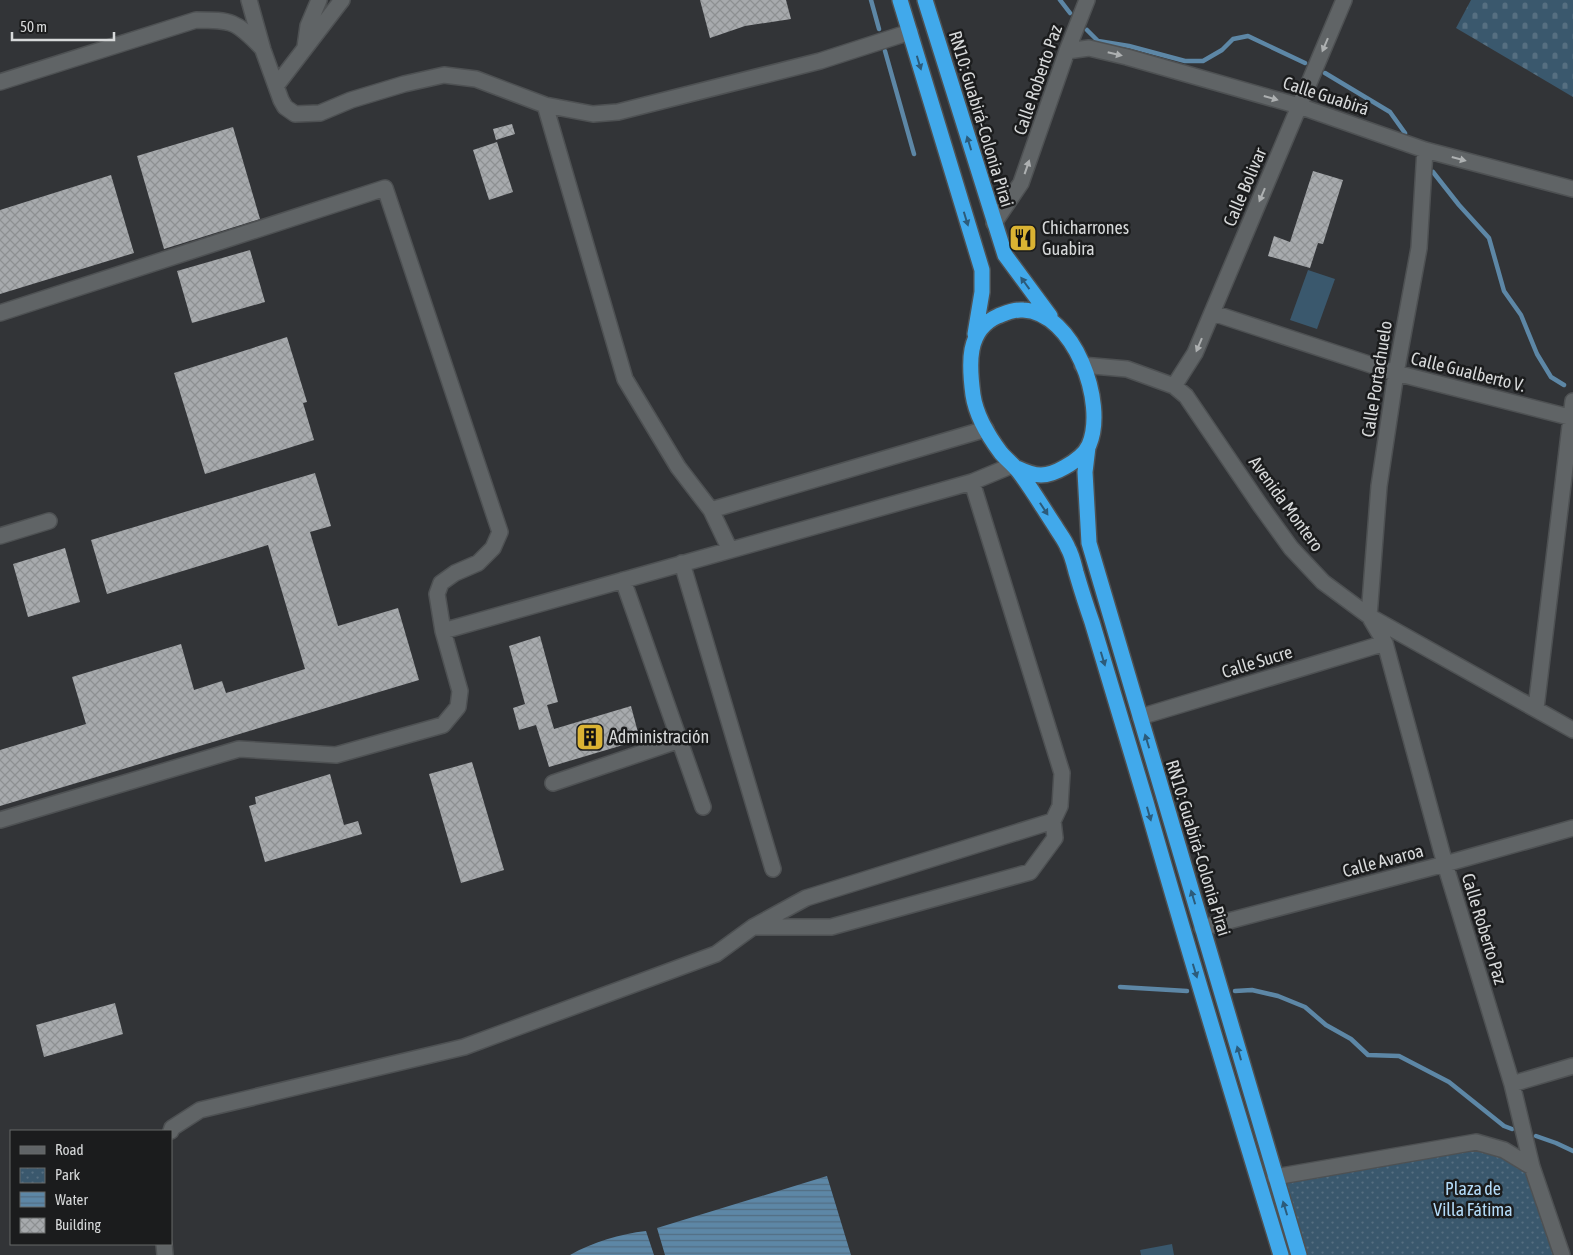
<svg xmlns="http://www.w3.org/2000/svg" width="1573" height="1255" font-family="'Asap Condensed',sans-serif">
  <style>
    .grass { fill: #3a586d }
    .cemetery { fill: url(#cemetery-stones) }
    .park { fill: url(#park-dots) }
    .water { fill: url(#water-rules) }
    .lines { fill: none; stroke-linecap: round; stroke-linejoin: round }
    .stream { stroke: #5d87a6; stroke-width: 4.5 }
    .building { fill: url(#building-cross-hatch) }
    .minor-casing { stroke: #4e5153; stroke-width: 18 }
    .highway-casing { stroke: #4e5153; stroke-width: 18 }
    .minor { stroke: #606466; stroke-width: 15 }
    .highway { stroke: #41a9eb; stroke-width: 15 }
    .oneway { fill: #adb0b1 }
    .oneway2 { fill: #2c5b7a }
    .labels { text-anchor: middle; stroke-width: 5; stroke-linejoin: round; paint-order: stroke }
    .street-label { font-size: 18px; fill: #d7d9da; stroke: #1b1c1d }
    .poi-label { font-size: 18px; fill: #d7d9da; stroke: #1b1c1d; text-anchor: start }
    .park-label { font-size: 18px; fill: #b4dbf8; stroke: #1b1c1d }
  </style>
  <defs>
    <pattern id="cemetery-stones" width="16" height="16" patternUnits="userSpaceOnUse" patternTransform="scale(1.25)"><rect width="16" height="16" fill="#3a586d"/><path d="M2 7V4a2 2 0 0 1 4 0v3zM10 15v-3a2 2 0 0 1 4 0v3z" fill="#566f81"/></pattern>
    <pattern id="park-dots" width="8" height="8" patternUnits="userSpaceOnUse" patternTransform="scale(1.25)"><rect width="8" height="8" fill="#3a586d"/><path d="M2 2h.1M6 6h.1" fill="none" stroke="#566f81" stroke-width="1.8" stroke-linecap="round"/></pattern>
    <pattern id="water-rules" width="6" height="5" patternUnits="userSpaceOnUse" patternTransform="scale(1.25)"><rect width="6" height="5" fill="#5d87a6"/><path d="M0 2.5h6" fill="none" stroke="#536e83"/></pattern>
    <pattern id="building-cross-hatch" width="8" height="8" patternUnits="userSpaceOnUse" patternTransform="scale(1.25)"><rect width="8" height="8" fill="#a7aaad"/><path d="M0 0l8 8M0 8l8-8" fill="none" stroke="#8d9092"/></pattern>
  </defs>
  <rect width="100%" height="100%" fill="#323437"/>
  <path class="grass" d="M1308 270 1335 279 1317 329 1290 320Z
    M1172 1244 1174 1255H1141L1140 1250Z"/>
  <path class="cemetery" d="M1471 0H1573V97L1456 28Z"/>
  <path class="park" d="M1476 1142 1532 1167 1562 1255H1299L1275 1177Z"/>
  <path class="water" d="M827 1176 851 1255H665L657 1228Z
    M646 1231 654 1255H570C593 1242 620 1234 646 1231Z"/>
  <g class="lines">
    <path class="stream" d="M871 0 879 29
      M1060 0 1070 13
      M1087 30 1098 41 1129 46 1185 61H1203L1222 50 1233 39 1248 36 1305 63
      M885 51 914 154
      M1325 73 1390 112 1405 133
      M1433 172 1459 205 1489 238 1504 291 1521 315 1537 354 1551 377 1564 385
      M1120 987 1187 991
      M1235 991 1252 990 1278 996 1305 1007 1326 1025 1351 1039 1368 1055 1399 1056 1449 1082 1504 1126 1512 1129
      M1536 1136 1556 1143 1573 1151"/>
  </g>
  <path class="building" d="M700 0H786L791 19 745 26 710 38Z
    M512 124 515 134 496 140 493 129Z
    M233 127 260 219 164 249 137 156Z
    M497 142 513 192 489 200 473 150Z
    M1313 171 1343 180 1323 244 1318 243 1310 268 1268 256 1274 236 1290 242Z
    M111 175 134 253 0 294V210Z
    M250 250 265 302 192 323 177 271Z
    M287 337 307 402 303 403 314 440 205 474 174 373Z
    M315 473 331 526 310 532 338 626 398 608 419 680 0 806V750L86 724 72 677 181 644 194 690 222 681 226 693 305 669 268 545 107 594 91 540Z
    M65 548 80 602 28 617 13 564Z
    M540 636 558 702 547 705 554 729 631 706 640 740 549 767 536 725 519 730 513 708 525 704 509 646Z
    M472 762 504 870 461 883 429 774Z
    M330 774 344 825 358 821 362 834 265 862 249 806 256 804 255 797Z
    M115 1003 123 1034 44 1057 36 1025Z"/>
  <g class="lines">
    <defs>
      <path id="minor" d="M249 0 263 50 281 100 285 107 295 114 320 113 351 100 404 84 444 75 476 79 545 105 593 114 618 112 820 61 910 32
        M305 47 308 26 319 0
        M1067 51 1089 48 1127 57 1299 106 1425 150 1573 189
        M0 82 196 20C232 20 236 21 261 47
        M276 86 342 0
        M545 105 625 379 678 467 711 510 730 550
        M1425 150 1419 248 1396 373 1379 486 1369 616 1385 643 1445 864 1512 1084 1532 1167 1562 1255
        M994 223 1021 183 1067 51 1087 0
        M0 313 385 188 500 532 493 548 478 563 455 573 441 583 437 594 443 631 460 691 458 707 443 725 336 755 239 749 0 820
        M1213 313 1396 373 1573 418
        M1082 365 1127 369 1174 386 1186 396 1260 505 1291 548 1323 582 1369 616 1573 730
        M1174 386 1195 353 1344 0
        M711 510 986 429
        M0 536 49 521
        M682 563 773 869
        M623 580 703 807
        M443 631 972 482 1013 465
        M1536 708 1573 401
        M1140 717 1385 643
        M553 783 680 740
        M756 927H831L1030 872 1055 838 1053 821
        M1202 928 1445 864 1573 828
        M1512 1084 1573 1066
        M171 1131 172 1128 200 1110 464 1047 716 954 753 927 806 898 1053 821 1060 806 1062 773 972 482
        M1275 1177 1476 1142 1504 1150 1532 1167
        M164 1244 165 1255"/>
      <path id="highway" d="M900 0 982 270V292L975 334
        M925 0 1005 255 1050 316
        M1088 447 1085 472 1089 543 1299 1255
        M1017 468C1036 477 1046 478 1065 467 1074 462 1085 454 1089 445 1107 403 1074 312 1023 310 1014 309 1006 313 998 316 966 330 969 365 973 395 976 415 989 437 1001 453 1007 460 1014 465 1019 472 1032 489 1043 508 1055 526 1059 533 1065 540 1068 548 1072 555 1074 564 1076 572 1081 589 1086 605 1092 622 1110 682 1128 742 1146 802 1189 954 1235 1104 1281 1255"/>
    </defs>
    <use href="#minor" class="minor-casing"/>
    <use href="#highway" class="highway-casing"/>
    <use href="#minor" class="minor"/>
    <use href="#highway" class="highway"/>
  </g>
  <defs><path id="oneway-solid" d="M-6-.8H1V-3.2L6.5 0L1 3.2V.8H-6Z" transform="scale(1.25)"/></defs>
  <g class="oneway">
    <use href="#oneway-solid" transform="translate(1325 45) rotate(113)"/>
    <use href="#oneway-solid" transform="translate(1115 54) rotate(13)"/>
    <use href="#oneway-solid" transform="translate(1271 98) rotate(16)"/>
    <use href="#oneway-solid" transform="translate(1459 159) rotate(15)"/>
    <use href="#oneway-solid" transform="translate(1027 167) rotate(-71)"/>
    <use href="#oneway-solid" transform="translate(1262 195) rotate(113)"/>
    <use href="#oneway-solid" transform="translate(1199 345) rotate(113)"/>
  </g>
  <g class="oneway2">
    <use href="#oneway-solid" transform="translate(919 63) rotate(73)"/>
    <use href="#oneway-solid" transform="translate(969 143) rotate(-107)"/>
    <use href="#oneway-solid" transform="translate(966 219) rotate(73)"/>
    <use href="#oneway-solid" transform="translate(1025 283) rotate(-126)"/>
    <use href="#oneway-solid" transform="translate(1044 509) rotate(57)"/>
    <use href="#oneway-solid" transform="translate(1103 659) rotate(73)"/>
    <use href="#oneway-solid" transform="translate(1147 741) rotate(-107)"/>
    <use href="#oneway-solid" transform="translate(1149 814) rotate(74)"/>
    <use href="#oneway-solid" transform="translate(1193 897) rotate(-107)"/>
    <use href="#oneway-solid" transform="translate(1195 971) rotate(73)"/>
    <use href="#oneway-solid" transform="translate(1239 1053) rotate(-106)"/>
    <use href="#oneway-solid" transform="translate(1285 1208) rotate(-107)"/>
  </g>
  <defs>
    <symbol id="restaurant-square" viewBox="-11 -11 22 22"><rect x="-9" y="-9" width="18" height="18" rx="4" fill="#dab333" stroke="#1b1c1d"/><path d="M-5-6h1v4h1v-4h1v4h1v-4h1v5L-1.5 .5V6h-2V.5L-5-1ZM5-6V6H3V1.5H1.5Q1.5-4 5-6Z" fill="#111"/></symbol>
    <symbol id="building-square" viewBox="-11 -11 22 22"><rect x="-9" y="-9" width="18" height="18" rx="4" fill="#dab333" stroke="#1b1c1d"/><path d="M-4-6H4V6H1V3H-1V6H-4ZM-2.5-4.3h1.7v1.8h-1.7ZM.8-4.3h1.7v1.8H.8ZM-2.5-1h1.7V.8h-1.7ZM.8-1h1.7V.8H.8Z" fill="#111"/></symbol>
  </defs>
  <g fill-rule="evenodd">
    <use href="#restaurant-square" x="1007" y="222" width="32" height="32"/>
    <use href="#building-square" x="574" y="721" width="32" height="32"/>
  </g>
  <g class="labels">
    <g class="street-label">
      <text transform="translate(1038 80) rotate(-71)" y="6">Calle Roberto Paz</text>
      <text transform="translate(1326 96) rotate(18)" y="6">Calle Guabirá</text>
      <text transform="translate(981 119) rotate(73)" y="6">RN10: Guabirá-Colonia Pirai</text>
      <text transform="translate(1245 187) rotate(-67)" y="6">Calle Bolivar</text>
      <text transform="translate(1468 372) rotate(14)" y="6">Calle Gualberto V.</text>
      <text transform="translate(1377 379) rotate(-81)" y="6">Calle Portachuelo</text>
      <text transform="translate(1286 504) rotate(54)" y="6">Avenida Montero</text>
      <text transform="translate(1257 662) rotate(-17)" y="6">Calle Sucre</text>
      <text transform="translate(1198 848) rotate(73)" y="6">RN10: Guabirá-Colonia Pirai</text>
      <text transform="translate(1383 861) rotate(-15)" y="6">Calle Avaroa</text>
      <text transform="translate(1484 929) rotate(73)" y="6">Calle Roberto Paz</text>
    </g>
    <g class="poi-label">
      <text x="1042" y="234">Chicharrones<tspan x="1042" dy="21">Guabira</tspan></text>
      <text x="609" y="743">Administración</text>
    </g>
    <g class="park-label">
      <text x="1473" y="1195">Plaza de<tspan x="1473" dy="21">Villa Fátima</tspan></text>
    </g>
  </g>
  <rect x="10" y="1130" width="162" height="115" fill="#1b1c1d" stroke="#666869"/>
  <rect x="20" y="1146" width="25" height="8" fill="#606466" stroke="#666869"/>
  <text x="55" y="1155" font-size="15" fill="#d7d9da">Road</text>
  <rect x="20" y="1168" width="25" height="15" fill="url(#park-dots)" stroke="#666869"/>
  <text x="55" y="1180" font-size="15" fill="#d7d9da">Park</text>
  <rect x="20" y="1192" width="25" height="15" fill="url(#water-rules)" stroke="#666869"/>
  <text x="55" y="1205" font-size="15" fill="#d7d9da">Water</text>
  <rect x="20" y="1218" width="25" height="15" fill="url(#building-cross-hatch)" stroke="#666869"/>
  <text x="55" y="1230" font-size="15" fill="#d7d9da">Building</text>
  <path d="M12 32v8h102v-8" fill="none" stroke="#d7d9da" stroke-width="2.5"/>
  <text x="20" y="32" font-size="15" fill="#d7d9da" stroke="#1b1c1d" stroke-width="4" paint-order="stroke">50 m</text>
</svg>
